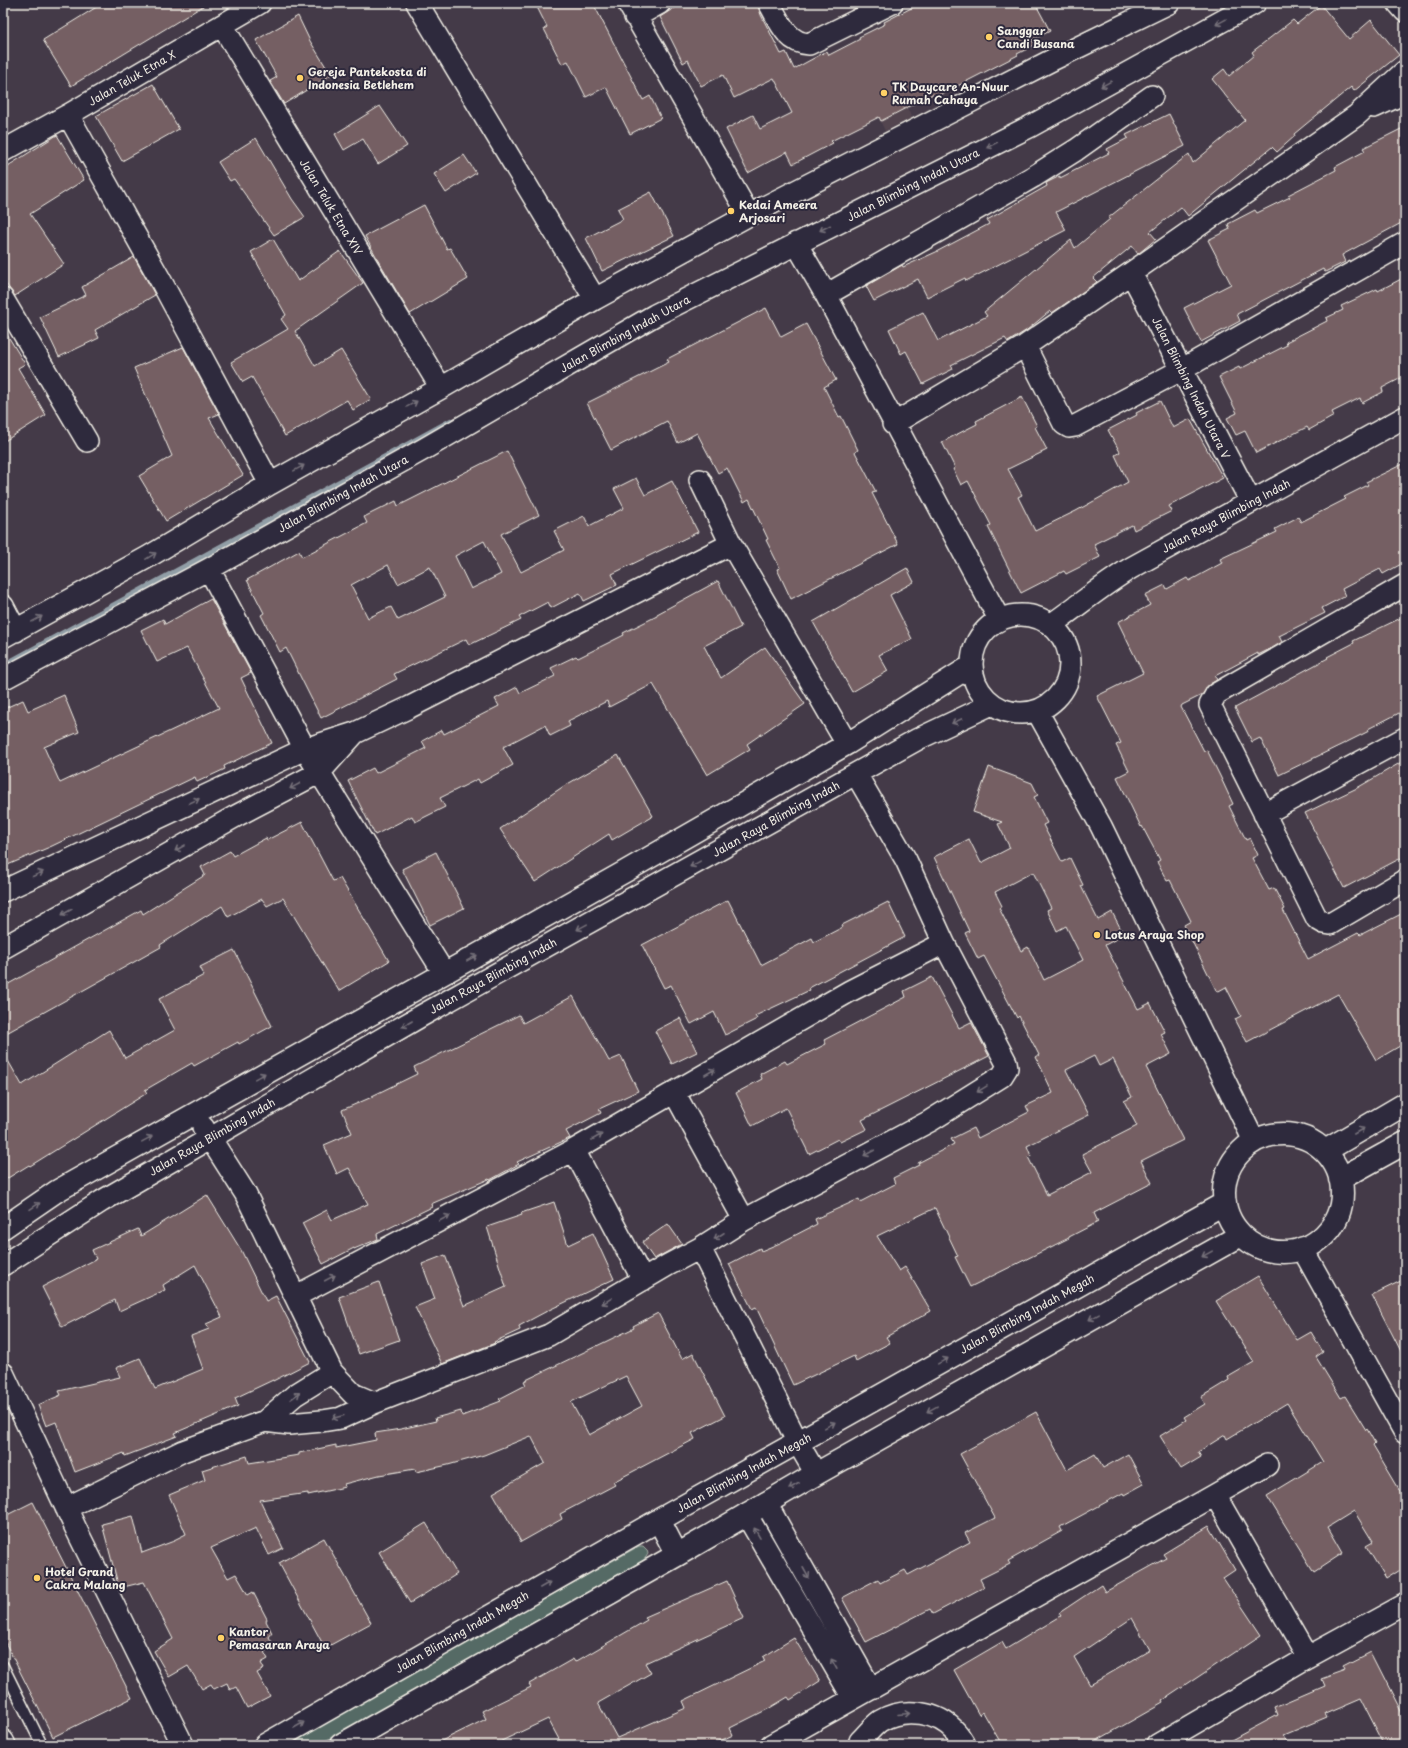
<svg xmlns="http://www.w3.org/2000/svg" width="1408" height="1748" font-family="'Playpen Sans',sans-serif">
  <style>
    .built { fill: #534550 }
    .green { fill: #556b65; stroke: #a4aea6 }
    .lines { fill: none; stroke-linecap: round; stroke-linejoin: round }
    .stream { stroke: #919ea6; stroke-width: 6 }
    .building { fill: #755f63; stroke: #f4f1e8; fill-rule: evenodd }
    .lane-casing { stroke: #f4f1e8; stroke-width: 13 }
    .street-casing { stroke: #f4f1e8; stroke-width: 24 }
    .secondary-casing { stroke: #f4f1e8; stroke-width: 25 }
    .lane { stroke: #2f2a3d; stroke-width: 10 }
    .street { stroke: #2f2a3d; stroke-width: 21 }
    .secondary { stroke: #2f2a3d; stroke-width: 22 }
    .oneway { stroke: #747079 }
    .poi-dot { fill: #ffd166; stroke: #2f2a3d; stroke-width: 1.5 }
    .labels { text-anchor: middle; stroke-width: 4; stroke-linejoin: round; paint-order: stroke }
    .poi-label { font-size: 11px; font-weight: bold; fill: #f4f1e8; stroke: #2f2a3d; text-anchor: start }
    .street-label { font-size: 11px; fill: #f4f1e8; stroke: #2f2a3d }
  </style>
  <rect width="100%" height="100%" fill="#443a48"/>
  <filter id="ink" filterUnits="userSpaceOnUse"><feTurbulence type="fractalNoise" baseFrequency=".025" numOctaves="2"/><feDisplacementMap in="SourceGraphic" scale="8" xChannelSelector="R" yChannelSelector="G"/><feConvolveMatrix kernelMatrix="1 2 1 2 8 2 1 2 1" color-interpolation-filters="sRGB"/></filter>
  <g filter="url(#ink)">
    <path class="built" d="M887 67 912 118 885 131 861 80Z"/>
    <path class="green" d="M639 1546H643L647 1550 648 1554 644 1560 318 1745H285Z"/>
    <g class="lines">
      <path class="stream" d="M3 666 451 421"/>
    </g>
    <path class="building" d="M103 3H208L71 86 43 40Z
      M535 3H593L643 100 650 96 661 118 630 134 606 87 586 97 568 61 562 64 544 29 547 27Z
      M682 3H757L761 15 781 54 786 52 794 69 827 51 829 55 860 39 859 37 885 24 884 22 921 3H1035L1050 31 1032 40 1035 45 1017 54 1018 55 934 98 933 94 881 121 879 117 831 141 833 143 793 164 787 152 748 173 726 129 753 115 760 129 792 113 774 78 734 98 723 75 701 86 688 60 683 63 660 17Z
      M1321 5 1349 39 1371 20 1399 55 1354 91 1351 87 1294 134 1295 136 1277 152 1272 147 1188 216 1181 207 1150 232 1156 239 1138 254 1132 246 1093 278 1097 282 1052 313 1050 311 1027 330 1008 342 1005 338 951 365 953 369 923 384 906 351 901 354 889 329 923 312 938 341 987 316 984 312 1071 240 1075 248 1110 219 1108 218 1189 154 1193 163 1245 120 1212 79 1224 69 1229 76 1254 55 1252 52 1293 20 1297 24Z
      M298 16 310 41 331 75 284 104 270 81 277 77 256 40Z
      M153 84 179 129 122 161 96 116Z
      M380 106 407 146 378 164 363 139 344 150 335 134Z
      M1169 114 1185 146 1056 212 1066 230 966 281 965 278 927 297 918 279 874 301 866 286 902 265 903 267 936 252 989 224 987 220 1047 186 1046 183 1060 176V178L1109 153 1107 149 1128 138 1126 135Z
      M1405 127V221L1342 255 1345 262 1325 272 1323 269 1237 314 1240 321 1201 342 1184 308 1231 284 1208 240 1230 229 1228 224 1255 210 1257 213 1290 197 1288 195 1336 170 1335 167 1365 151 1363 148Z
      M57 135 84 180 30 214 64 264 15 296 3 280V169Z
      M256 138 292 199 305 217 274 235 234 179 230 181 218 162Z
      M464 155 476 173 446 193 434 174Z
      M651 192 674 236 602 271 586 238 623 219 618 209Z
      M424 205 447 249 450 248 468 279 410 314 377 258 365 236Z
      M273 239 298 281 340 251 363 283 295 331 315 366 341 350 371 399 353 410 347 400 285 436 252 377 243 382 231 362 288 329 281 319 286 315 251 252Z
      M134 257 155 295 95 330 99 338 59 357 40 317 86 295 82 287Z
      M1405 277V376L1382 388 1383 392 1362 403 1360 398 1332 412 1334 416 1309 430 1307 427 1256 453 1245 431 1236 435 1227 418 1237 413 1219 377 1239 367 1240 369 1287 345 1286 342 1327 321 1326 318 1343 310 1341 306 1377 289 1378 291Z
      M766 308 781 337 806 324 836 380 824 387 839 417 841 416 858 450 855 452 876 492 872 493 898 544 791 599 777 569 780 568 766 540 768 539 749 499 744 502 727 468 718 473 697 433 678 443 667 421 611 450 587 403 669 362 667 359Z
      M3 328 25 364 18 368 46 415 3 442Z
      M183 347 219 414 209 418 243 475 166 521 139 476 172 456 134 368Z
      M1022 397 1037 426 1035 427 1047 450 1008 469 1022 495 1018 497 1035 531 1076 511 1128 482 1115 455 1120 452 1108 430 1137 415 1136 413 1160 401 1173 428 1190 419 1223 478 1169 506 1172 511 1134 530 1132 525 1094 544 1100 557 1066 574 1064 571 1021 593 988 527 991 525 968 481 961 485 953 469 955 468 942 442 977 424 976 421Z
      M507 451 539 515 501 534 521 572 564 550 554 531 584 516 589 526 624 508 614 489 636 478 645 495 672 481 698 532 612 574 617 585 584 601 580 593 551 608 548 602 519 617 521 620 469 645 466 639 394 674 397 679 321 718 286 648 280 652 261 615 264 613 247 580 299 551 302 557 367 523 364 517 396 501 398 506ZM484 541 501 574 471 589 455 556ZM388 565 398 584 430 567 445 597 398 620 391 607 368 618 351 585Z
      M1405 463V562L1383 574 1380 569 1342 589 1345 596 1322 608 1325 613 1279 636 1282 642 1272 648 1258 655V653L1215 676 1217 680 1210 684 1202 695 1182 705 1181 707 1204 751 1207 750 1220 776 1233 804 1229 806 1246 840 1250 838 1258 855 1252 858 1269 890 1274 888 1285 909 1283 910 1308 959 1358 933 1360 935 1405 912V1043L1376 1060 1338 994 1247 1042 1235 1019 1241 1016 1226 987 1217 992 1184 925 1191 921 1170 880 1167 881 1157 862 1160 860 1142 826 1141 827 1117 777 1129 771 1116 745 1121 743 1097 696 1143 673 1118 622 1150 605 1145 595 1165 585 1167 589 1187 578 1189 581 1222 563 1220 559 1277 532 1275 529 1298 517 1301 522 1346 499 1344 497 1368 485 1366 482Z
      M907 568 914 582 890 595 912 639 879 655 888 671 852 692 813 622Z
      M718 581 741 627 704 646 721 678 765 647 805 704 747 744 750 749 707 775 653 684 609 707 607 701 568 721 570 726 550 736 545 725 503 747 513 765 480 783 478 779 440 798 445 807 415 822 412 816 375 835 348 781 373 768 376 773 426 748 422 741 442 730 444 734 499 706 495 699 517 687 520 693 555 676 551 668 576 656 578 658 624 635 623 633 657 616V614Z
      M211 599 251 673 241 678 272 743 224 766 225 769 197 782 195 777 52 846 3 867V709L23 700 28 711 64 695 79 732 44 747 60 783 219 708 187 648 157 662 141 630 163 619 165 624Z
      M1405 616V710L1368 729 1369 731 1347 742 1279 775 1260 738 1252 742 1235 708 1328 658 1327 657 1354 643 1353 641Z
      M618 755 653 816 612 840 609 834 535 882 500 829 564 786Z
      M1405 760V856L1344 888 1305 813 1357 788Z
      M989 767 1032 783 1038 795 1034 797 1047 823 1043 825 1062 862 1070 858 1083 885 1081 886 1098 920 1112 912 1124 935 1105 945 1138 1009 1150 1003 1165 1032 1161 1034 1171 1054 1146 1067 1183 1140 1141 1161 1152 1183 1094 1213 1098 1222 1069 1237V1238L970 1287 955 1257 958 1256 935 1208 877 1236 899 1271 905 1267 931 1311 886 1337 890 1343 856 1361 854 1356 793 1385 756 1307 752 1309 729 1264 760 1248 761 1251 780 1243 817 1224 815 1219 859 1199 860 1202 895 1184 893 1178 919 1165 918 1163 954 1144 951 1139 973 1128 978 1138 1029 1112 1026 1106 1053 1093 1036 1057 1039 1055 1019 1016 1017 1018 984 956 978 959 965 933 969 931 934 857 969 839 981 863 1010 848 998 824 1002 822 973 812ZM1033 872 1051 908 1047 910 1057 931 1066 926 1083 960 1044 980 1028 947 1021 951 999 908 1002 906 995 892ZM1094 1056 1099 1066 1113 1059 1132 1097 1124 1101 1137 1126 1082 1154 1092 1172 1047 1195 1028 1157 1031 1156 1027 1146 1089 1115 1066 1070Z
      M302 822 333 881 340 878 389 961 339 991 283 898 267 906 262 899 228 917 222 906 160 945 161 947 3 1035V987L141 910 143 914 205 875 201 867 230 851 233 856 266 838 267 840Z
      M436 852 464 908 430 925 402 869Z
      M728 900 761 965 812 938 814 942 843 927 842 925 888 902 905 937 809 988 810 990 755 1016 757 1019 725 1035 714 1012 691 1024 671 985 664 988 642 945Z
      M234 950 272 1026 239 1044 238 1042 194 1066 192 1063 145 1090 147 1093 30 1166 29 1165 3 1181V1052L22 1085 109 1030 125 1058 175 1030 159 999 204 975 200 967Z
      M932 977 959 1028 971 1022 989 1056 862 1120 867 1129 840 1142 838 1139 809 1154 786 1108 752 1126 736 1093 762 1079 760 1074 785 1061 787 1064 826 1044 824 1040 906 997 904 991Z
      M573 996 609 1061 621 1056 638 1091 599 1109 601 1113 566 1131 570 1138 517 1162 519 1164 490 1180 489 1179 431 1204 432 1207 377 1234 378 1239 354 1249V1248L323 1264 302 1223 327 1210 332 1220 368 1204 349 1168 337 1174 324 1145 352 1133 342 1110 372 1097V1096L417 1074 414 1067 519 1015 523 1023Z
      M680 1018 697 1052 672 1064 655 1031Z
      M207 1195 241 1250 266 1301 276 1296 310 1362 273 1381V1380L235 1398 238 1406 175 1433 177 1436 125 1456 124 1453 75 1472 56 1422 46 1426 38 1405 61 1395 59 1391 120 1377 116 1368 140 1358 155 1389 203 1369 191 1336 209 1329 206 1324 222 1317 195 1265 163 1285 165 1290 119 1311 115 1300 62 1327 42 1287 96 1259 92 1250 138 1229 141 1236Z
      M554 1202 568 1245 593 1233 614 1279 549 1310 519 1326 520 1330 494 1342 495 1343 442 1364 415 1307 435 1299 422 1264 445 1255 464 1306 506 1287 487 1227 522 1215 521 1213Z
      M668 1224 682 1244 654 1259 642 1242Z
      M1258 1276 1297 1340 1311 1332 1323 1352 1316 1357 1341 1398 1345 1396 1366 1430 1367 1429 1375 1443 1373 1445 1405 1499V1567L1386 1579 1366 1546 1373 1542 1354 1511 1328 1527 1343 1553 1314 1572 1267 1496 1323 1462 1287 1403 1227 1439 1225 1435 1198 1452 1201 1457 1181 1469 1160 1436 1186 1420 1184 1417 1205 1404 1201 1397 1229 1380 1228 1377 1254 1362 1216 1301Z
      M1405 1279V1359L1372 1295Z
      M379 1282 399 1340 359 1354 339 1297Z
      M658 1313 682 1359 693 1353 725 1416 692 1433 695 1439 613 1482 615 1485 560 1514 562 1519 521 1542 493 1493 545 1463 531 1436 484 1455 448 1465 416 1472 415 1469 379 1475 344 1484 345 1487 308 1495V1493L260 1500 283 1548 269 1555 256 1528 211 1548 228 1578 236 1574 248 1595 253 1592 267 1619 266 1621 272 1633 269 1637 274 1646 264 1652 268 1659 261 1663 264 1669 257 1673 270 1696 247 1708 236 1687 230 1690 227 1683 214 1689 211 1684 202 1689 188 1666 169 1677 154 1651 173 1639 144 1582 119 1588 102 1524 133 1516 142 1553 174 1541V1540L186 1534 169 1495 205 1480 202 1470 247 1456 249 1463 299 1455V1453L336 1445V1448L376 1440 375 1433 401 1429 436 1421 435 1418 461 1411 462 1416 501 1401 499 1399 526 1385 524 1381 634 1328 633 1326ZM626 1376 642 1406 589 1435 571 1402Z
      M1036 1412 1067 1470 1095 1454 1103 1468 1128 1454 1144 1484 1124 1495 1123 1493 1060 1527 1062 1531 1008 1561 1010 1564 980 1579 984 1587 933 1614 930 1609 866 1642 842 1598 878 1579 880 1583 905 1570 908 1575 970 1542 965 1533 995 1518 960 1454Z
      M33 1502 132 1698 53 1737 3 1638V1517Z
      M426 1523 457 1574 410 1603 379 1552Z
      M1209 1526 1235 1570 1223 1578 1261 1635 1162 1701 1163 1703 1089 1745H1002L983 1712 979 1715 954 1670 1002 1642 1006 1649 1061 1616 1059 1613 1101 1585 1105 1592 1166 1558 1163 1554ZM1132 1618 1150 1650 1090 1685 1074 1657Z
      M324 1538 371 1623 325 1648 279 1563Z
      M727 1581 744 1618 645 1663 651 1673 598 1703 617 1738 686 1708 683 1701 765 1661 763 1657 794 1638 820 1681 790 1700 788 1697 768 1709 730 1728 733 1735 711 1745H562L548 1719 493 1745H433L486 1719 482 1711 531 1687 529 1684 573 1659 575 1662 647 1620 645 1617Z
      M1371 1652 1405 1719V1745H1384L1360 1698 1325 1713 1327 1717 1284 1735 1290 1745H1222L1278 1715 1275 1707 1324 1686 1321 1679 1346 1670 1344 1666Z"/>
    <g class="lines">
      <defs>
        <path id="lane" d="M3 1666 42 1745"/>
        <path id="street" d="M417 3 595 299
          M628 3 749 215
          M769 3C779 20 786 43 809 44L892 3
          M1398 3 1405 11
          M635 17 660 3
          M222 25 441 388
          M1374 107 1405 93
          M68 115 161 281 270 484
          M3 151 68 115 260 3
          M796 243 826 295 999 619
          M1131 273 1251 502
          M826 295 1033 177 1076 150 1152 96
          M3 299 87 441
          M1025 346 1064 424 1069 427 1075 426 1181 370 1405 243
          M893 424 1025 346 1131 273 1357 115 1405 71
          M700 480 731 544 847 744
          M209 569 305 749 444 973
          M1405 585 1216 694 1210 705 1317 919 1324 923 1330 924 1405 880
          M3 606 16 631
          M972 664a49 49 0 1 1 98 0a49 49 0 1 1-98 0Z
          M1052 624C1079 605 1103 585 1131 568L1405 417
          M3 637 148 557 270 484 441 388 595 299 749 215 1052 60 1169 3
          M3 679 209 569 424 449 655 315 1031 126 1255 3
          M1037 711 1101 826 1254 1141
          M1264 814 1405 738
          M3 891 305 749 355 733 410 707 731 544
          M3 948 236 816 320 772 354 734
          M674 1092 744 1220
          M203 1127 245 1193 332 1372 353 1394 374 1403
          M574 1150 643 1280
          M3 1228 57 1191 626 871 847 744 971 666
          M700 1248 798 1443 816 1474
          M1302 1248 1405 1433
          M3 1265 102 1201 421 1016 918 739 992 704
          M296 1296 574 1150 850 991 944 943
          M3 1373 77 1531 183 1745
          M265 1421 289 1424 322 1421 341 1418 374 1403 549 1335 668 1265 700 1248 744 1220 930 1121 1002 1076 1007 1068 1006 1062 944 943 906 860 856 774
          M1215 1495 1308 1657
          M766 1503 871 1689
          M66 1508 183 1451 265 1421 295 1395 332 1372
          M746 1514 853 1698
          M3 1741 5 1745
          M771 1745 1215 1495 1267 1465
          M859 1745 860 1741C866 1735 873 1726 880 1721 903 1707 938 1711 956 1732 960 1736 962 1741 965 1745
          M1157 1745 1308 1657 1405 1604"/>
        <path id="secondary" d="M1224 1193a59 59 0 1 1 118 0a59 59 0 1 1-118 0Z
          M1325 1151 1405 1104
          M1340 1179 1405 1143
          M659 1520 677 1555
          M265 1745 659 1520 1225 1203
          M341 1745 677 1555 816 1474 1241 1235"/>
      </defs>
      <use href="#lane" class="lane-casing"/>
      <use href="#street" class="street-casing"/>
      <use href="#secondary" class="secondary-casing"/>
      <use href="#lane" class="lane"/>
      <use href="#street" class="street"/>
      <use href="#secondary" class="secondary"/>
    </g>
    <defs><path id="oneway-shaft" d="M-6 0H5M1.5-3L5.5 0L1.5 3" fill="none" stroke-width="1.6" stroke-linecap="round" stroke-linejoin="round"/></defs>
    <g class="oneway">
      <use href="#oneway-shaft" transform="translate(1221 22) rotate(151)"/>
      <use href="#oneway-shaft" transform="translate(1106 84) rotate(151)"/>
      <use href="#oneway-shaft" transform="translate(992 145) rotate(153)"/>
      <use href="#oneway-shaft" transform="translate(825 228) rotate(153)"/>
      <use href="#oneway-shaft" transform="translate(412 404) rotate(-29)"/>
      <use href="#oneway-shaft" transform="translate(299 468) rotate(-29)"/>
      <use href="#oneway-shaft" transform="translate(151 556) rotate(-31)"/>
      <use href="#oneway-shaft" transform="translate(37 619) rotate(-29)"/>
      <use href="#oneway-shaft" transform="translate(957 721) rotate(155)"/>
      <use href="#oneway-shaft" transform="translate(295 786) rotate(152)"/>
      <use href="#oneway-shaft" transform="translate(194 801) rotate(-25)"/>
      <use href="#oneway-shaft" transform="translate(180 848) rotate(150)"/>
      <use href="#oneway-shaft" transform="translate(695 864) rotate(151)"/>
      <use href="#oneway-shaft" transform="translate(38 874) rotate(-25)"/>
      <use href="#oneway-shaft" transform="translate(67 912) rotate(150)"/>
      <use href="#oneway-shaft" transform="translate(582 927) rotate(151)"/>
      <use href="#oneway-shaft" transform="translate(472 958) rotate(-29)"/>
      <use href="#oneway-shaft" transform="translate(407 1024) rotate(150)"/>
      <use href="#oneway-shaft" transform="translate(710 1072) rotate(-30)"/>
      <use href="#oneway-shaft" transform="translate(260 1076) rotate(-29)"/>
      <use href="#oneway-shaft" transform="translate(982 1089) rotate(148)"/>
      <use href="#oneway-shaft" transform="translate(1359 1131) rotate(-30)"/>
      <use href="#oneway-shaft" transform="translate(597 1137) rotate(-30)"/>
      <use href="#oneway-shaft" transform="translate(147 1139) rotate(-29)"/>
      <use href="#oneway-shaft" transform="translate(869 1153) rotate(152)"/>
      <use href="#oneway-shaft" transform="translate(35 1206) rotate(-34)"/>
      <use href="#oneway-shaft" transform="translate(445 1218) rotate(-28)"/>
      <use href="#oneway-shaft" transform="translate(719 1236) rotate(147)"/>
      <use href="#oneway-shaft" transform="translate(1207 1254) rotate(151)"/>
      <use href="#oneway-shaft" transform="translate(330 1278) rotate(-28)"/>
      <use href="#oneway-shaft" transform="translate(607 1301) rotate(149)"/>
      <use href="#oneway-shaft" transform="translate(1094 1317) rotate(151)"/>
      <use href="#oneway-shaft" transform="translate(943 1361) rotate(-29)"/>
      <use href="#oneway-shaft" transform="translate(295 1396) rotate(-37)"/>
      <use href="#oneway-shaft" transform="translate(932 1409) rotate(151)"/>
      <use href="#oneway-shaft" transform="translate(338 1417) rotate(165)"/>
      <use href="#oneway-shaft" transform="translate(830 1425) rotate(-29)"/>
      <use href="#oneway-shaft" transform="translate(794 1486) rotate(150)"/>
      <use href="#oneway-shaft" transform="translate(757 1533) rotate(-120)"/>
      <use href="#oneway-shaft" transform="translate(806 1573) rotate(61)"/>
      <use href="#oneway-shaft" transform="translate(545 1585) rotate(-30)"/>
      <use href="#oneway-shaft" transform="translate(834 1664) rotate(-119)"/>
      <use href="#oneway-shaft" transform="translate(904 1714) rotate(-5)"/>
      <use href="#oneway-shaft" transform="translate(299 1725) rotate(-30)"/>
    </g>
  </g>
  <g class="poi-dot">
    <circle cx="989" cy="37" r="4"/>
    <circle cx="300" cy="78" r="4"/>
    <circle cx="884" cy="93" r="4"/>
    <circle cx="731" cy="211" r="4"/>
    <circle cx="1097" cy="935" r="4"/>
    <circle cx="37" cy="1578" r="4"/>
    <circle cx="221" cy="1638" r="4"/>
  </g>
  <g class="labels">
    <g class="poi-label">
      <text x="997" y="35">Sanggar<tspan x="997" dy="13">Candi Busana</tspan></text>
      <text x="308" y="76">Gereja Pantekosta di<tspan x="308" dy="13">Indonesia Betlehem</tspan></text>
      <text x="892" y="91">TK Daycare An-Nuur<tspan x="892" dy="13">Rumah Cahaya</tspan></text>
      <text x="739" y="209">Kedai Ameera<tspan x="739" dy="13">Arjosari</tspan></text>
      <text x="1105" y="939">Lotus Araya Shop</text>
      <text x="45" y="1576">Hotel Grand<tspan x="45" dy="13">Cakra Malang</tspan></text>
      <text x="229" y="1636">Kantor<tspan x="229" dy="13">Pemasaran Araya</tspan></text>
    </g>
    <g class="street-label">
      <text transform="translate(132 78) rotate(-30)" y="4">Jalan Teluk Etna X</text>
      <text transform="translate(913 185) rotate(-27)" y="4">Jalan Blimbing Indah Utara</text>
      <text transform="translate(331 207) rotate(59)" y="4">Jalan Teluk Etna XIV</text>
      <text transform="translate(625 334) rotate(-29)" y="4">Jalan Blimbing Indah Utara</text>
      <text transform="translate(1191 388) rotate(63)" y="4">Jalan Blimbing Indah Utara V</text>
      <text transform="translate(343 494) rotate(-29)" y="4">Jalan Blimbing Indah Utara</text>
      <text transform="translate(1226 516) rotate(-28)" y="4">Jalan Raya Blimbing Indah</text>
      <text transform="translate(776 819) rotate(-29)" y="4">Jalan Raya Blimbing Indah</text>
      <text transform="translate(493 976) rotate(-29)" y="4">Jalan Raya Blimbing Indah</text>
      <text transform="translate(212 1137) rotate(-30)" y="4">Jalan Raya Blimbing Indah</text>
      <text transform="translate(1027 1314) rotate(-29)" y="4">Jalan Blimbing Indah Megah</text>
      <text transform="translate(744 1473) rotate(-29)" y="4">Jalan Blimbing Indah Megah</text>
      <text transform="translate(462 1632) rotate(-30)" y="4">Jalan Blimbing Indah Megah</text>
    </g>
  </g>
  <rect width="1408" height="1748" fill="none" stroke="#2f2a3d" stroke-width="16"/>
  <rect x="8" y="8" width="1392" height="1732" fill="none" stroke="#f4f1e8" stroke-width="1.5" filter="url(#ink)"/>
</svg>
